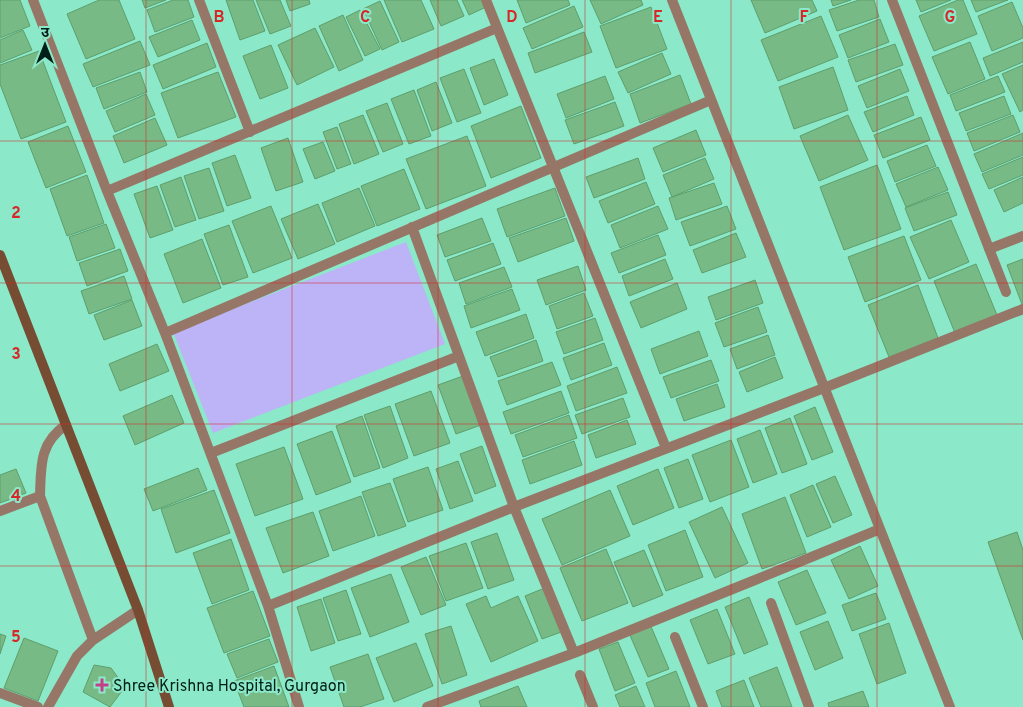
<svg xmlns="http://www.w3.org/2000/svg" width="1023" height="707" font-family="Overpass,'Noto Sans Devanagari',sans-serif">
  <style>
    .green { fill: #bdb4f7 }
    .building { fill: #78ba86; stroke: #5d9f6c }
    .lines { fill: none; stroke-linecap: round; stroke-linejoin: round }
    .street { stroke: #967767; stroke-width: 10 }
    .secondary { stroke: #764c33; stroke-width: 10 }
    .grid { fill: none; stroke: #d62828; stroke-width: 1; stroke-opacity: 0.55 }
    .poi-dot { fill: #c24088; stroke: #8be8c8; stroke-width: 2 }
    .labels { text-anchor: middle; stroke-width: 4; stroke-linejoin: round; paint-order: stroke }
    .poi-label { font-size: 16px; fill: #011f16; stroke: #8be8c8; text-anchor: start }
    .grid-label { font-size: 16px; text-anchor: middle; font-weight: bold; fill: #d62828; stroke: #8be8c8; stroke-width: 4; stroke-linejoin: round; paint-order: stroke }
  </style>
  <rect width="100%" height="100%" fill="#8be8c8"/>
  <path class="green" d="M406 242 445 344 213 433 173 332Z"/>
  <path class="building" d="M0 0H20L30 26 0 38Z
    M99 0H119L135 39 86 59 67 14Z
    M142 0H166L145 8Z
    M173 0H188L194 17 155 32 147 10Z
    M226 0H253L265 31 240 40Z
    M256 0H280L291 26 270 34Z
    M286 0H309L310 4 290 11Z
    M384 0H421L434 29 402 42Z
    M430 0H457L464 16 441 26Z
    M462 0H482L486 7 469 15Z
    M517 0H568L570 5 526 23Z
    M590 0H641L643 5 601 24Z
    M751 0H812L817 11 765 33Z
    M831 0H851L833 6Z
    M859 0H874L879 17 837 31 829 10Z
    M916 0H951L921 12Z
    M958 0H963L977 34 934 51 919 16Z
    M971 0H1008L976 12Z
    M380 1 399 42 382 50 363 9Z
    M1012 2 1023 28V38L992 51 978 16Z
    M574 6 583 27 532 49 523 28Z
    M651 7 667 49 616 68 600 26Z
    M360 10 380 49 365 56 346 17Z
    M343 15 363 60 339 71 319 26Z
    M821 16 838 57 778 81 761 40Z
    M880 19 889 42 848 58 839 35Z
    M192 20 200 40 158 57 149 37Z
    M315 28 334 67 297 85 278 45Z
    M23 30 32 50 0 63V40Z
    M584 32 592 52 535 73 528 53Z
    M140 41 150 65 93 87 83 64Z
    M970 42 985 79 948 94 932 57Z
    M1023 42V62L990 76 983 58Z
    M207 43 216 67 163 89 153 65Z
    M895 44 903 65 856 82 848 60Z
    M271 45 288 88 260 99 243 56Z
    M39 51 66 122 21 139 0 84V65Z
    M662 53 671 74 628 93 618 72Z
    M494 59 508 95 484 105 470 68Z
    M1023 65V110L1020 112 1002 74Z
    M833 67 848 110 794 129 779 87Z
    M464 69 481 113 457 122 440 78Z
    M900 69 909 91 867 108 858 86Z
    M140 72 147 92 104 109 96 88Z
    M218 72 236 117 178 138 161 93Z
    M680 75 691 104 640 123 630 94Z
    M605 76 614 99 566 118 557 94Z
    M998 76 1005 92 956 111 950 95Z
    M436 82 452 123 432 131 417 90Z
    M414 90 431 136 409 144 391 99Z
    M146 94 155 115 115 132 106 111Z
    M907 96 914 115 873 132 864 112Z
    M1004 96 1011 114 966 131 959 113Z
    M615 102 624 126 574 144 565 120Z
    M387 103 403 144 383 152 366 111Z
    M521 106 541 158 491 178 471 126Z
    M363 115 379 154 354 164 339 124Z
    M848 115 868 160 819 181 800 136Z
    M1013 115 1020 132 974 151 967 133Z
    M921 117 930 140 883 158 874 135Z
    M155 118 167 145 124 163 113 136Z
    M68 126 86 172 46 188 28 142Z
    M337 127 351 164 337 169 323 132Z
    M696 130 706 155 663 172 653 148Z
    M1023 133V155L982 172 974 154Z
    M467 136 486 186 426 209 406 159Z
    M288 138 303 182 276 191 261 148Z
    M323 142 335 171 315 179 303 149Z
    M927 145 936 166 895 182 887 161Z
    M235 155 251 198 227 206 212 163Z
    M1023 157V175L989 189 982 174Z
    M638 158 645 179 594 198 586 177Z
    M705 158 714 179 672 197 663 175Z
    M877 165 901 229 844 250 820 187Z
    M938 167 948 190 906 207 896 184Z
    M209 168 224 211 199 219 184 176Z
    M404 169 420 209 377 226 361 186Z
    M87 175 104 223 67 236 50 189Z
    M181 177 196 220 175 227 160 185Z
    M1023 177V203L1004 212 994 190Z
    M646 182 655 204 608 223 599 201Z
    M714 183 722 204 676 220 669 198Z
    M157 186 173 230 150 238 134 194Z
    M359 188 375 226 337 242 322 203Z
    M555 188 565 216 507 237 497 209Z
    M948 192 957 215 914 231 905 208Z
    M318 204 335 244 298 259 281 219Z
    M271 206 292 258 253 273 232 221Z
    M658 206 668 229 620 248 611 225Z
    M727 206 736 229 690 246 681 222Z
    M482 218 491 241 445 257 437 235Z
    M566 218 574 241 518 262 509 238Z
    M951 220 969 262 929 279 910 237Z
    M106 224 115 248 77 261 69 237Z
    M229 225 248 277 223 285 204 234Z
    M736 233 746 257 702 273 693 250Z
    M658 235 666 255 619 273 611 253Z
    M904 236 921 280 865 302 848 257Z
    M202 239 221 288 183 303 164 254Z
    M493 243 501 264 455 281 447 260Z
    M120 249 128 271 87 286 79 263Z
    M665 259 673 279 629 296 622 276Z
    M1023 259V307L1007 265Z
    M976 264 997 315 955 333 934 281Z
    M578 266 586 290 546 305 537 280Z
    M504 267 512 287 466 304 459 283Z
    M124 276 132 299 89 314 81 291Z
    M755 280 763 303 716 320 708 297Z
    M677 283 687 309 641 328 630 302Z
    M918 285 938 338 889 357 868 305Z
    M512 289 520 310 471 328 464 306Z
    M584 293 593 316 557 329 549 306Z
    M132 300 142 326 104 340 94 315Z
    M758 307 767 332 724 347 715 323Z
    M526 314 534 338 485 356 476 332Z
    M595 318 603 340 564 354 556 332Z
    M699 331 708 356 660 374 651 349Z
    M768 335 775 355 737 369 730 349Z
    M536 340 543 361 498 377 490 357Z
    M604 343 612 365 571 380 563 358Z
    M157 344 169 371 120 391 109 364Z
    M775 357 783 378 747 392 739 372Z
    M711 360 719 381 671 398 663 377Z
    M552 362 561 385 507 405 498 381Z
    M617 367 627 393 576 411 567 386Z
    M463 376 481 425 456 434 438 385Z
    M717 384 725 407 684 421 676 399Z
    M431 391 450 443 414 456 395 404Z
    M561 391 569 413 511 434 503 412Z
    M172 395 184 423 135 445 123 416Z
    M623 398 630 417 582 434 575 415Z
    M390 406 408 458 383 468 364 415Z
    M815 407 833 452 812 460 794 416Z
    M569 415 577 438 523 457 515 435Z
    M362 416 380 468 354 477 336 426Z
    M790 418 807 464 782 473 765 428Z
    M627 420 636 444 596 458 588 435Z
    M760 430 777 474 753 483 737 439Z
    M332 431 351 482 316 495 297 444Z
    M731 440 749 487 710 502 692 455Z
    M574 441 582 465 530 484 522 460Z
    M482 446 496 486 475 494 460 454Z
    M284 447 303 499 255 516 236 464Z
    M688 459 703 499 679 508 664 468Z
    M458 461 473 501 450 509 436 469Z
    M428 467 443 510 408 522 393 479Z
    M198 468 207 490 153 511 144 489Z
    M16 469 26 493 0 503V475Z
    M658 469 674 508 633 525 617 486Z
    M835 476 852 515 833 523 816 484Z
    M390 483 406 526 378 536 362 492Z
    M813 485 831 527 807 537 790 495Z
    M214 490 230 533 176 553 161 509Z
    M610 490 630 536 562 565 542 519Z
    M361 496 375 536 333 551 319 511Z
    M785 497 806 553 762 569 742 514Z
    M722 507 748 563 715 578 689 522Z
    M313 512 329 556 283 573 266 528Z
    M685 530 703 577 666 591 648 545Z
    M1017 532 1023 550V640L988 542Z
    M497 533 514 580 488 589 471 542Z
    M231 539 249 590 212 604 193 553Z
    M466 543 483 588 446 601 429 556Z
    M860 546 878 586 849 599 831 560Z
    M606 549 628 603 582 621 560 568Z
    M644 550 663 595 633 607 614 562Z
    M426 557 446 605 421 615 401 567Z
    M807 570 826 613 796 625 778 582Z
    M391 574 409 622 370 637 351 588Z
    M547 587 564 631 542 639 525 596Z
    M346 590 361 634 338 641 323 598Z
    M253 591 270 636 224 653 207 608Z
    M876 593 886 619 852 631 842 605Z
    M486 596 491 608 518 596 538 641 491 662 466 604Z
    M749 597 768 644 744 654 725 607Z
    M321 599 335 643 311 651 297 607Z
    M717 609 735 654 708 664 690 620Z
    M828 621 843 658 815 670 800 632Z
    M889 623 906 673 877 684 859 634Z
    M650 624 669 669 648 677 629 633Z
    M451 626 467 675 442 684 425 634Z
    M0 634 6 636 0 654Z
    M24 638 58 651 38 701 4 688Z
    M269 639 278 662 237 678 227 654Z
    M618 642 635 683 615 691 599 649Z
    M416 643 433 686 394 702 376 658Z
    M368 654 384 699 360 707H344L330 667Z
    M94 665 111 668 125 687 110 707 83 692Z
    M274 666 289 707H244L234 681Z
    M777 667 792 707H761L749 678Z
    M676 671 690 707H655L646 683Z
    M744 680 754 707H722L716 691Z
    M518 686 527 707H481L479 701Z
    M636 686 645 707H620L615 695Z
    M863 691 869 707H829L828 703Z"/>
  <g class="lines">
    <path class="street" d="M33 0 107 191 165 333 268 606 299 707
      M199 0 250 132
      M486 0 666 448
      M672 0 950 707
      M892 0 1006 292
      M107 191 497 28
      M412 227 514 507 574 653
      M989 249 1023 236
      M165 333 711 100
      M211 453 459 356
      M40 496 93 640
      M0 511 40 496C41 467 39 443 66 425
      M771 603 809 707
      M268 606 514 507 824 388 1023 309
      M675 637 703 707
      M580 675 593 707
      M0 693 38 707
      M48 707 77 656 93 640 138 610
      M427 707 574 653 755 580 880 529"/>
    <path class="secondary" d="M0 255 138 610 169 707"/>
  </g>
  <path class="grid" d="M146 0V707M292 0V707M438 0V707M585 0V707M731 0V707M877 0V707M0 141H1023M0 283H1023M0 424H1023M0 566H1023"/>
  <path class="poi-dot" d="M99.5 677.5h5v5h5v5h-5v5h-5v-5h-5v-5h5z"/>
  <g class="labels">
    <g class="poi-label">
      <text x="113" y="691">Shree Krishna Hospital, Gurgaon</text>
    </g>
  </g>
  <g class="grid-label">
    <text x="219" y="22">B</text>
    <text x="365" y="22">C</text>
    <text x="512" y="22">D</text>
    <text x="658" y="22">E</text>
    <text x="804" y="22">F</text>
    <text x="950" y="22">G</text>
    <text x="16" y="218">2</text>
    <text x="16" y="359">3</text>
    <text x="16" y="501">4</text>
    <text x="16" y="642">5</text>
  </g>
  <g transform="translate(45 45)" stroke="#8be8c8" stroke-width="4" paint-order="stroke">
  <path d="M0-4L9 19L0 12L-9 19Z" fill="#011f16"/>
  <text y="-8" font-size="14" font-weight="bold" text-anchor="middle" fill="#011f16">उ</text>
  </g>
</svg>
